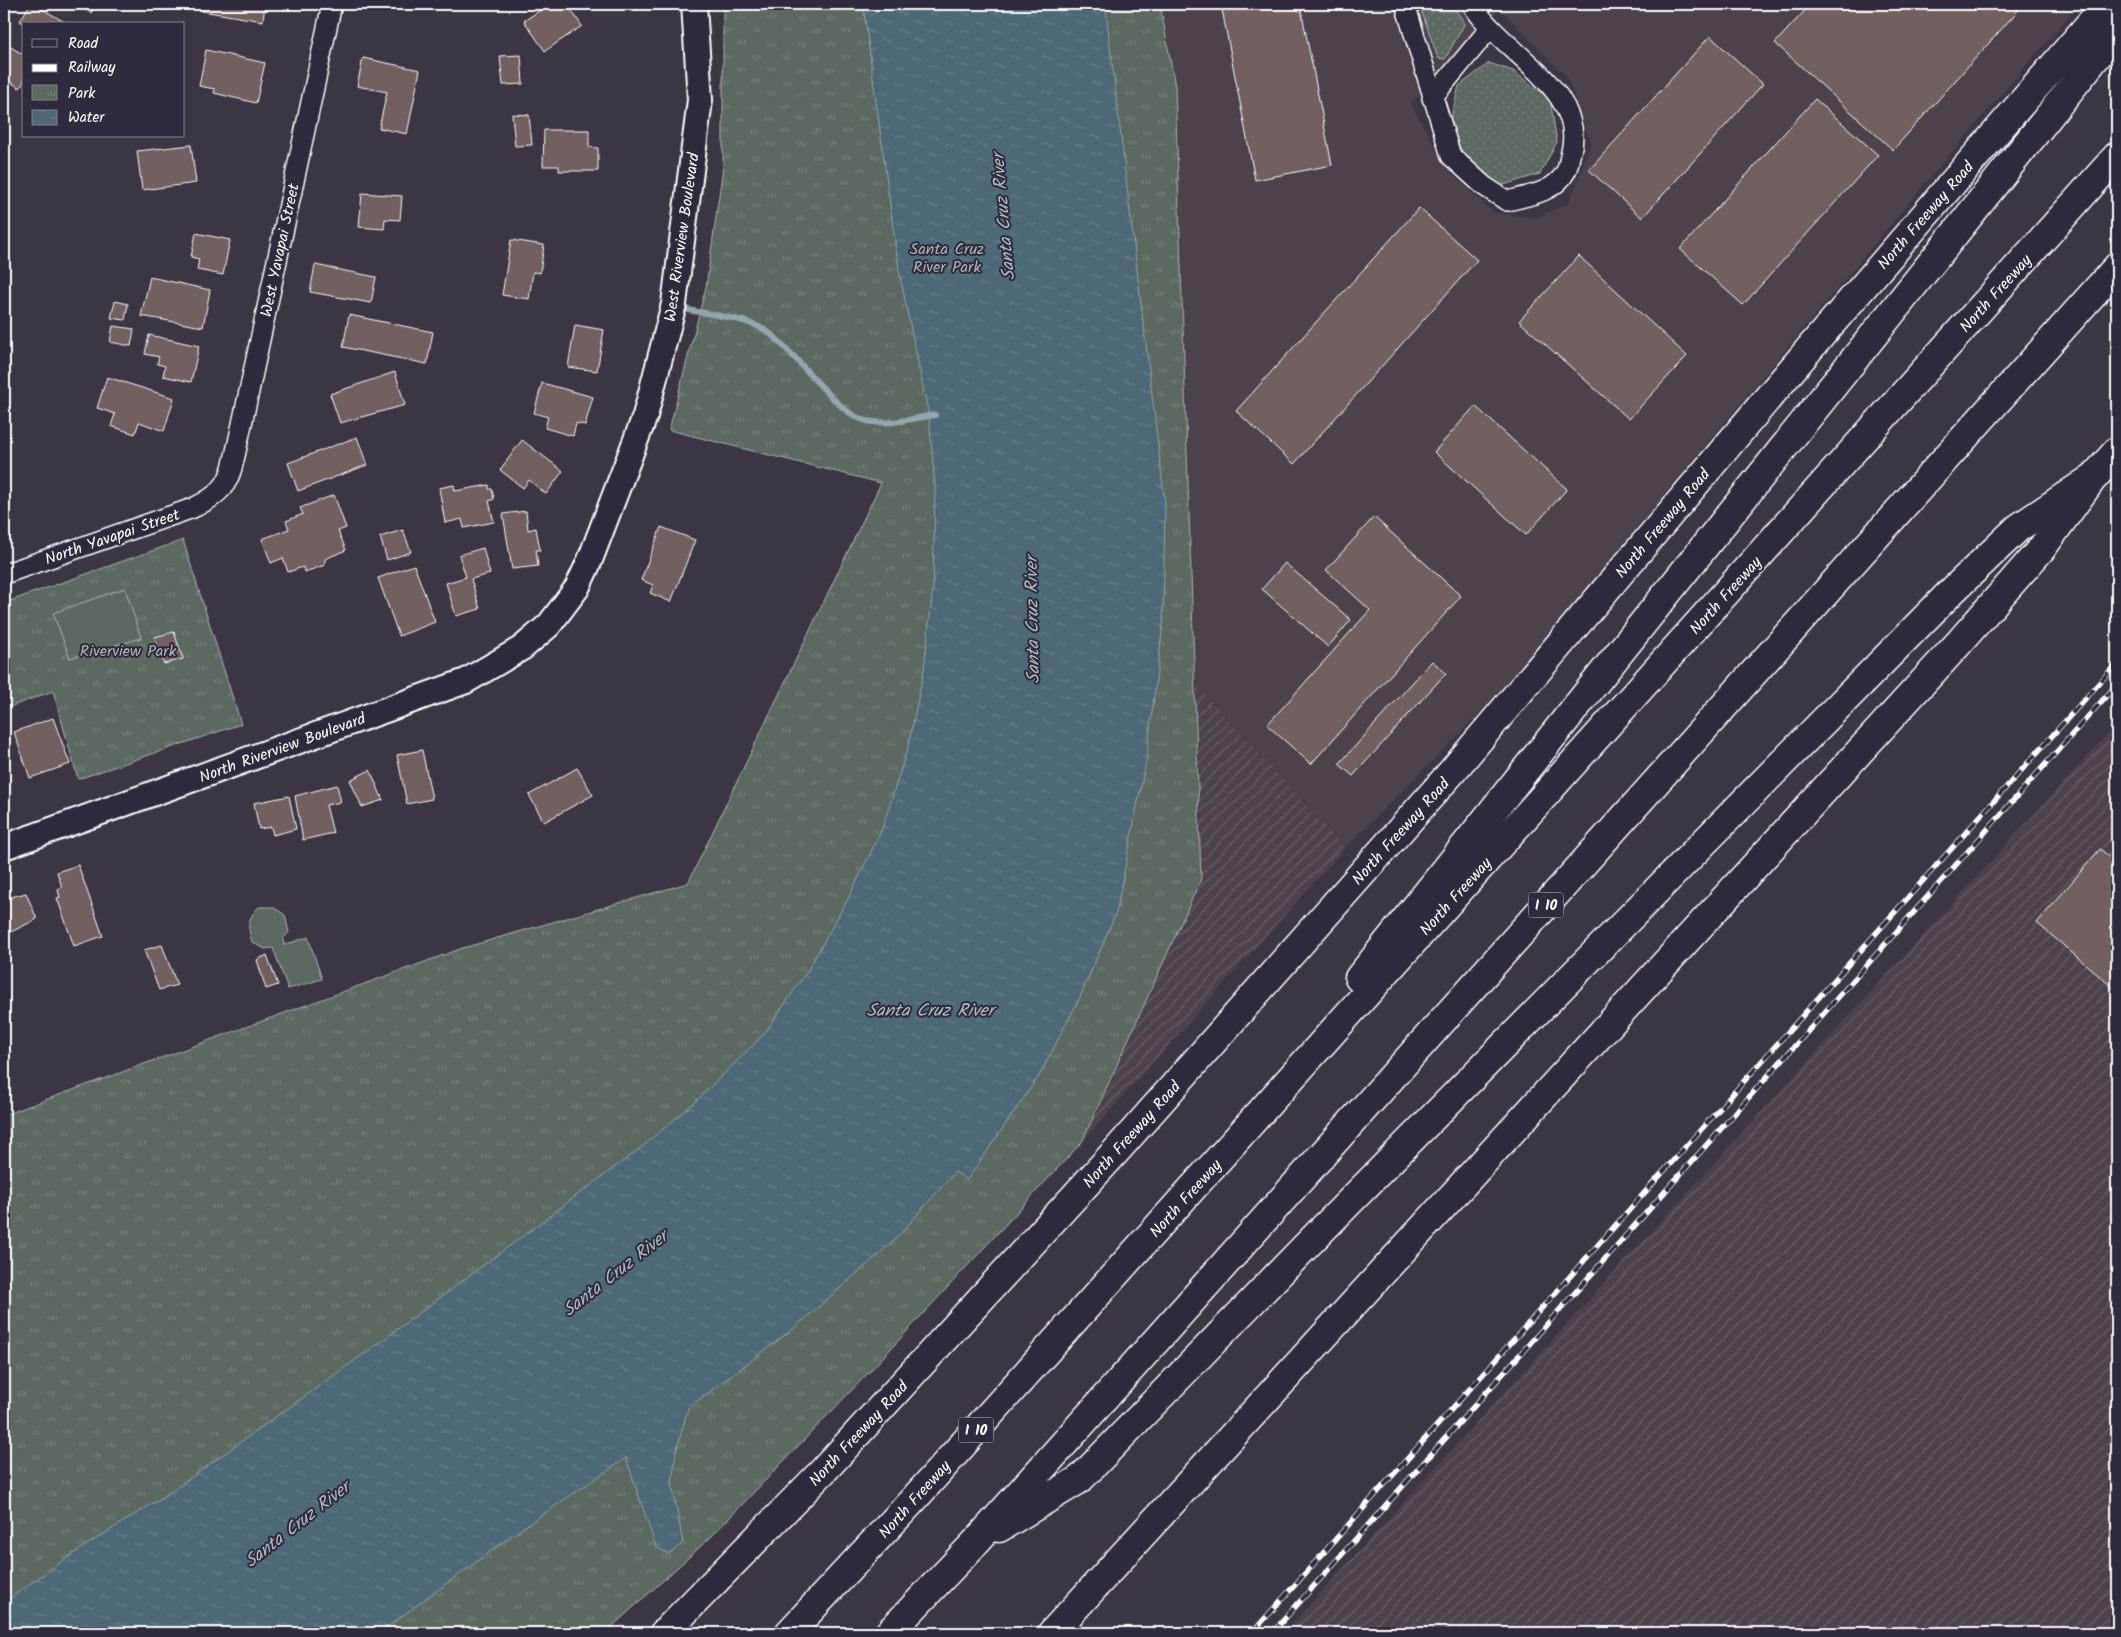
<svg xmlns="http://www.w3.org/2000/svg" width="2121" height="1637" font-family="Kalam,sans-serif">
  <style>
    .built { fill: #4c424c; fill-rule: evenodd }
    .industrial { fill: url(#industrial-furrows) }
    .grass { fill: url(#grass-dots); stroke: #adb4b0 }
    .park { fill: url(#park-tufts); stroke: #adb4b0 }
    .pitch { fill: #5b6960; stroke: #adb4b0 }
    .water { fill: url(#water-ripples); stroke: #95a4ad }
    .lines { fill: none; stroke-linecap: round; stroke-linejoin: round }
    .stream { stroke: #95a4ad; stroke-width: 6 }
    .building { fill: #725f5f; stroke: #fff }
    .minor-casing { stroke: #fff; stroke-width: 22 }
    .tertiary-casing { stroke: #fff; stroke-width: 28 }
    .secondary-casing { stroke: #fff; stroke-width: 31 }
    .primary-casing { stroke: #fff; stroke-width: 31 }
    .motorway-casing { stroke: #fff; stroke-width: 31 }
    .minor { stroke: #2f2a3d; stroke-width: 19 }
    .tertiary { stroke: #2f2a3d; stroke-width: 24 }
    .secondary { stroke: #2f2a3d; stroke-width: 28 }
    .primary { stroke: #2f2a3d; stroke-width: 28 }
    .motorway { stroke: #2f2a3d; stroke-width: 28 }
    .rail-casing { stroke: #fff; stroke-width: 5.5 }
    .rail { stroke: #2f2a3d; stroke-width: 4; stroke-dasharray: 11; stroke-linecap: butt }
    .labels { text-anchor: middle; stroke-width: 4; stroke-linejoin: round; paint-order: stroke }
    .shield { fill: #2f2a3d; stroke: #c1bfc5; stroke-width: 1 }
    .shield-label { font-size: 15px; font-weight: bold; fill: #fff }
    .street-label { font-size: 16px; fill: #fff; stroke: #2f2a3d }
    .park-label { font-size: 16px; fill: #adb4b0; stroke: #2f2a3d }
    .water-label { font-size: 18px; font-style: italic; fill: #afbbc1; stroke: #2f2a3d }
  </style>
  <defs>
    <pattern id="industrial-furrows" width="10" height="10" patternUnits="userSpaceOnUse" patternTransform="scale(1.25)"><rect width="10" height="10" fill="#4c424c"/><path d="M-1 1l2-2M0 10L10 0M9 11l2-2" fill="none" stroke="#675e67"/></pattern>
    <pattern id="grass-dots" width="8" height="8" patternUnits="userSpaceOnUse" patternTransform="scale(1.25)"><rect width="8" height="8" fill="#5b6960"/><path d="M2 2h.1M6 6h.1" fill="none" stroke="#748078" stroke-width="1.8" stroke-linecap="round"/></pattern>
    <pattern id="park-tufts" width="24" height="20" patternUnits="userSpaceOnUse" patternTransform="scale(1.25)"><rect width="24" height="20" fill="#5b6960"/><path d="M3 7l-1-3M5 7V3M7 7l1-3M15 17l-1-3M17 17v-4M19 17l1-3" fill="none" stroke="#748078"/></pattern>
    <pattern id="water-ripples" width="26" height="14" patternUnits="userSpaceOnUse" patternTransform="scale(1.25)"><rect width="26" height="14" fill="#4e6876"/><path d="M2 4q2-2 4 0t4 0M15 11q2-2 4 0t4 0" fill="none" stroke="#697f8b"/></pattern>
  </defs>
  <rect width="100%" height="100%" fill="#3c3544"/>
  <filter id="ink" filterUnits="userSpaceOnUse"><feTurbulence type="fractalNoise" baseFrequency=".02" numOctaves="2"/><feDisplacementMap in="SourceGraphic" scale="10" xChannelSelector="R" yChannelSelector="G"/><feConvolveMatrix kernelMatrix="1 2 1 2 8 2 1 2 1" color-interpolation-filters="sRGB"/></filter>
  <g filter="url(#ink)">
    <path class="built" d="M1160 4H2079L1913 198 1489 704 1345 848 1194 682 1175 86ZM1500 9 1567 77 1591 143 1569 203 1536 218 1493 212 1447 169 1411 103Z"/>
    <path class="industrial" d="M1194 682 1345 848 1082 1142 1201 879Z
      M2117 724V1633H1284Z"/>
    <path class="grass" d="M1419 4H1451L1465 23 1445 59 1438 58Z
      M1489 63 1513 71 1550 99 1557 142 1540 174 1500 186 1464 155 1449 125 1459 86Z"/>
    <path class="park" d="M723 4H1160L1175 86 1201 879 1082 1142 872 1369 711 1537 605 1633H4V1115L463 948 688 883 881 483 669 430 706 287 723 167Z
      M183 540 241 724 78 779 53 691 4 709V603Z"/>
    <path class="pitch" d="M125 588 141 638 70 658 53 613Z
      M259 907H273L285 915 289 932 283 939 284 945 308 937 322 979 288 989 273 948 265 949 252 942C247 926 247 919 259 907Z"/>
    <path class="water" d="M863 4H1105L1165 503 1163 624 1146 761 1116 913 1080 997 1039 1076 967 1180 955 1172 893 1242 793 1329 688 1408 676 1452 672 1483 683 1543 669 1554 656 1547 626 1458 524 1527 379 1633H4V1602L74 1553 172 1491 375 1346 638 1150 696 1101 764 1034 808 970 850 895 882 829 908 747 924 670 933 587 934 540 935 487 929 416 899 271Z"/>
    <g class="lines">
      <path class="stream" d="M683 309C708 314 748 318 768 332 795 351 838 416 867 421 889 426 913 418 935 415"/>
    </g>
    <path class="building" d="M30 4H34L68 24H25L20 21Z
      M75 4H96L91 13Z
      M203 4H265L263 21 202 11Z
      M549 4H567L582 26 545 51 524 21Z
      M1221 4H1300L1332 165 1255 180Z
      M1811 4H2024L1893 150 1775 43Z
      M1710 36 1763 84 1642 218 1589 170Z
      M4 43 24 55V81L20 88 4 78Z
      M206 50 265 63 256 103 214 93 215 89 199 86Z
      M521 55 523 84 503 85 500 56Z
      M363 58 420 70 407 134 379 128 387 92 357 86Z
      M1815 99 1878 155 1743 305 1680 249Z
      M512 114 529 115 532 145 515 146Z
      M544 130H589V147L598 148V171H559V166H543Z
      M191 145 196 183 142 190 137 151Z
      M362 193 402 196 400 220 385 219 384 229 359 227Z
      M1419 208 1477 260 1294 464 1236 411Z
      M196 233 230 240 223 275 197 270 199 259 191 257Z
      M511 240 544 245 540 273 533 272 529 299 502 295Z
      M1579 256 1687 356 1629 419 1519 321Z
      M315 265 376 277 371 303 310 292Z
      M150 277 210 290 203 327 141 316Z
      M115 301 128 304 125 320 111 318Z
      M349 315 433 332 427 364 343 347Z
      M575 325 604 330 597 371 568 367Z
      M113 326 134 329 131 346 110 342Z
      M149 335 199 346 191 382 163 376 165 366 157 364 159 357 145 354Z
      M395 372 405 405 340 423 330 394Z
      M107 377 174 398 164 431 139 422 135 434 111 426 115 414 97 408Z
      M542 383 593 397 585 425 576 423 573 436 545 428 548 417 534 413Z
      M1475 406 1567 489 1526 535 1434 452Z
      M357 437 367 465 298 491 288 463Z
      M522 440 563 471 546 494 529 480 523 488 500 470Z
      M454 485 455 491 489 485V489H492L494 499 489 501 494 522 464 528 462 519 445 523 439 488Z
      M334 495 346 528 338 531 346 550 325 559V565L305 572 303 567 288 572 283 558 271 563 262 539 289 529 286 521 303 514 300 508Z
      M526 511 528 530 536 528 540 550H536L538 566 512 569 503 514Z
      M1374 517 1461 596 1311 764 1267 725 1370 610 1326 570Z
      M661 527 695 540 671 602 650 593 653 585 641 580Z
      M403 530 411 552 387 560 380 537Z
      M483 548 490 574 471 579 480 609 456 616 446 583 466 577 459 555Z
      M1285 563 1351 620 1328 647 1262 589Z
      M414 565 435 622 399 636 378 578Z
      M174 632 183 659 164 664 155 637Z
      M1432 661 1446 673 1353 776 1339 764Z
      M53 718 70 764 30 778 14 732Z
      M422 750 432 799 407 804 397 755Z
      M577 768 593 795 544 822 529 795Z
      M370 770 383 800 362 807 350 780Z
      M337 785 341 802 326 805 333 833 303 840 295 796Z
      M289 796 296 829 273 835 271 827 259 829 254 803Z
      M2100 849 2117 863V991L2037 923Z
      M78 865 103 936 74 946 57 898 60 897 58 890 62 887 57 872Z
      M26 893 37 919 7 934 4 926V899Z
      M162 945 177 985 159 990 144 950Z
      M267 955 278 985 266 989 257 960Z"/>
    <g class="lines">
      <defs>
        <path id="minor" d="M1405 4 1451 156 1484 186 1507 201C1528 196 1556 192 1566 171 1569 166 1569 158 1571 152 1587 89 1499 51 1472 4
          M1432 98 1490 28
          M4 574 193 508C231 490 230 477 239 438L332 4"/>
        <path id="tertiary" d="M4 847 466 681 522 648 549 625 577 588 590 560 645 416 674 304 700 100 694 4"/>
        <path id="secondary" d="M664 1633 824 1470 1118 1149 1450 774 1811 347 2107 4
          M1052 1633 1957 645 2042 548 2093 478"/>
        <path id="primary" d="M2095 476 2117 451"/>
        <path id="motorway" d="M1359 978 2117 31
          M999 1528 1080 1479 1305 1247 1950 593 2018 528 2095 476
          M789 1633 914 1499 2117 156
          M889 1633 974 1544 2117 267"/>
      </defs>
      <use href="#minor" class="minor-casing"/>
      <use href="#tertiary" class="tertiary-casing"/>
      <use href="#secondary" class="secondary-casing"/>
      <use href="#primary" class="primary-casing"/>
      <use href="#motorway" class="motorway-casing"/>
      <use href="#minor" class="minor"/>
      <use href="#tertiary" class="tertiary"/>
      <use href="#secondary" class="secondary"/>
      <use href="#primary" class="primary"/>
      <use href="#motorway" class="motorway"/>
      <defs>
        <path id="rail" d="M1252 1633 2117 663
          M1272 1633 2117 684"/>
      </defs>
      <use href="#rail" class="rail-casing"/>
      <use href="#rail" class="rail"/>
    </g>
  </g>
  <g class="labels">
    <g class="shield">
      <rect x="1528.5" y="892.5" width="35" height="25" rx="4"/>
      <rect x="958.5" y="1417.5" width="35" height="25" rx="4"/>
    </g>
    <g class="shield-label">
      <text x="1546" y="910">I 10</text>
      <text x="976" y="1435">I 10</text>
    </g>
    <g class="street-label">
      <text transform="translate(1925 215) rotate(-49)" y="6">North Freeway Road</text>
      <text transform="translate(681 237) rotate(-82)" y="6">West Riverview Boulevard</text>
      <text transform="translate(279 250) rotate(-78)" y="6">West Yavapai Street</text>
      <text transform="translate(1995 293) rotate(-48)" y="6">North Freeway</text>
      <text transform="translate(1662 523) rotate(-50)" y="6">North Freeway Road</text>
      <text transform="translate(112 536) rotate(-19)" y="6">North Yavapai Street</text>
      <text transform="translate(1725 595) rotate(-48)" y="6">North Freeway</text>
      <text transform="translate(282 747) rotate(-20)" y="6">North Riverview Boulevard</text>
      <text transform="translate(1400 831) rotate(-48)" y="6">North Freeway Road</text>
      <text transform="translate(1455 896) rotate(-48)" y="6">North Freeway</text>
      <text transform="translate(1131 1134) rotate(-48)" y="6">North Freeway Road</text>
      <text transform="translate(1185 1198) rotate(-48)" y="6">North Freeway</text>
      <text transform="translate(858 1433) rotate(-47)" y="6">North Freeway Road</text>
      <text transform="translate(914 1499) rotate(-48)" y="6">North Freeway</text>
    </g>
    <g class="park-label">
      <text x="947" y="254">Santa Cruz<tspan x="947" dy="18">River Park</tspan></text>
      <text x="128" y="656">Riverview Park</text>
    </g>
    <g class="water-label">
      <text transform="translate(1003 217) rotate(-95)" y="6">Santa Cruz River</text>
      <text transform="translate(1032 620) rotate(-91)" y="6">Santa Cruz River</text>
      <text x="930" y="1016">Santa Cruz River</text>
      <text transform="translate(615 1273) rotate(-38)" y="6">Santa Cruz River</text>
      <text transform="translate(297 1524) rotate(-38)" y="6">Santa Cruz River</text>
    </g>
  </g>
  <rect width="2121" height="1637" fill="none" stroke="#2f2a3d" stroke-width="20"/>
  <rect x="10" y="10" width="2101" height="1617" fill="none" stroke="#fff" stroke-width="2" filter="url(#ink)"/>
  <rect x="22" y="22" width="162" height="115" fill="#2f2a3d" stroke="#827f8b"/>
  <rect x="32" y="39" width="25" height="8" fill="#2f2a3d" stroke="#827f8b"/>
  <text x="68" y="48" font-size="15" fill="#ffffff">Road</text>
  <rect x="32" y="64" width="25" height="8" fill="#ffffff" stroke="#827f8b"/>
  <text x="68" y="72" font-size="15" fill="#ffffff">Railway</text>
  <rect x="32" y="85" width="25" height="15" fill="url(#park-tufts)" stroke="#827f8b"/>
  <text x="68" y="98" font-size="15" fill="#ffffff">Park</text>
  <rect x="32" y="110" width="25" height="15" fill="url(#water-ripples)" stroke="#827f8b"/>
  <text x="68" y="122" font-size="15" fill="#ffffff">Water</text>
</svg>
